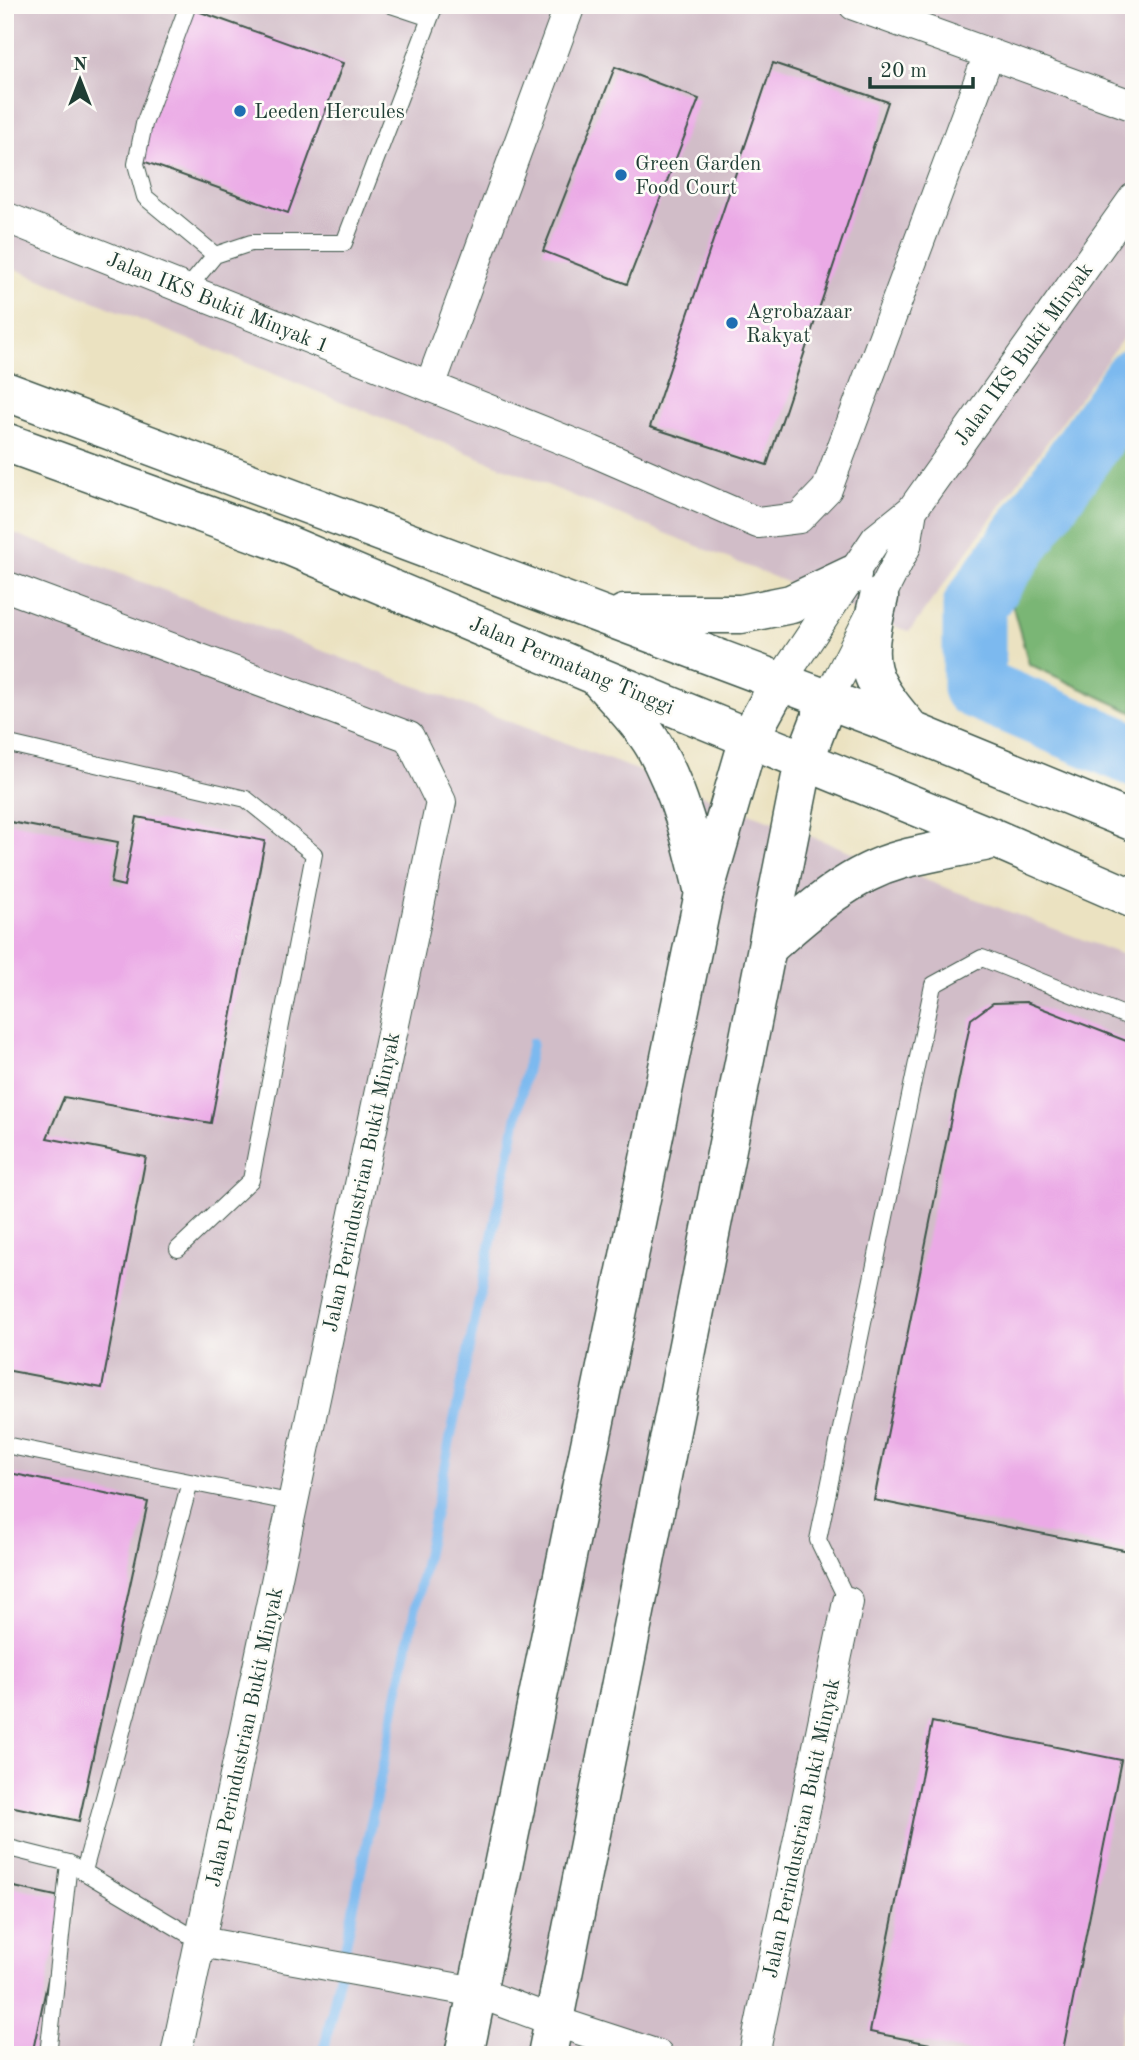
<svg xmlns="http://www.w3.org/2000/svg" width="1139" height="2060" font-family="'Old Standard TT',serif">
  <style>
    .industrial { fill: #d1bdc8 }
    .forest { fill: #7ab674; stroke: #4c7a54; stroke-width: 2 }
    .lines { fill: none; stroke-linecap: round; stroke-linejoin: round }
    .stream { stroke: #7bb9ef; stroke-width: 10 }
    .river { stroke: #7bb9ef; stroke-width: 63 }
    .building { fill: #ebaae6 }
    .lane-casing { stroke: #3e5649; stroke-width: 18 }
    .street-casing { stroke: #3e5649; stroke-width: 32 }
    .secondary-casing { stroke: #3e5649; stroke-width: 41 }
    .highway-casing { stroke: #3e5649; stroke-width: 41 }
    .lane { stroke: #fff; stroke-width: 16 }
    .street { stroke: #fff; stroke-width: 30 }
    .secondary { stroke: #fff; stroke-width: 38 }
    .highway { stroke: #fff; stroke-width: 38 }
    .poi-dot { fill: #1f6fb2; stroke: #fdfcf7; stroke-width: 2.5 }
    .labels { text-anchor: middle; stroke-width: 5; stroke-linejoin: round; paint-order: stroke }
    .poi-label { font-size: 21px; fill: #1f3d34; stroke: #fdfcf7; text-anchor: start }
    .street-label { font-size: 21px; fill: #1f3d34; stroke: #fdfcf7 }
  </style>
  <rect width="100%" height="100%" fill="#fdfcf7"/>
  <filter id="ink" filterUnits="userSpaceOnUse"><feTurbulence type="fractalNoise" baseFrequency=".0143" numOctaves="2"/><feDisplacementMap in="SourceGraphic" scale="14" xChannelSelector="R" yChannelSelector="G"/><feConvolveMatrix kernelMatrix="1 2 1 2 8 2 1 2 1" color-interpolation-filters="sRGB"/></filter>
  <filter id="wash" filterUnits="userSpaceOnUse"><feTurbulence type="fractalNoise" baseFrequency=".00686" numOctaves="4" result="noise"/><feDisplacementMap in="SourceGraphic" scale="28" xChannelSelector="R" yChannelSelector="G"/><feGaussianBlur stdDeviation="1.57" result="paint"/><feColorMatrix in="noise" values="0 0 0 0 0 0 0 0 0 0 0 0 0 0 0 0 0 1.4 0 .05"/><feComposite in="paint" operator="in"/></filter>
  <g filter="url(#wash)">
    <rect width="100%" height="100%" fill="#ebe2c1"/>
    <path class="industrial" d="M5 5H1134V323L909 632 5 265Z
      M5 530 1134 959V1961L1117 2055H5Z"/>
    <path class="forest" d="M1134 427V713L1029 664 1008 590Z"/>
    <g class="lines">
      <path class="stream" d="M323 2055 532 1043"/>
      <path class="river" d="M1134 379 974 606V687L1134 755"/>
    </g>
    <g id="blocks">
      <path class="building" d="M192 9 343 63 288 213 137 159Z
        M773 63 888 102 767 465 650 427Z
        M615 67 699 99 627 284 543 251Z
        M137 817 265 841 211 1123 64 1097 47 1138 146 1157 102 1388 5 1370V821L118 842 111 883 124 886Z
        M1026 1002 1134 1044V1552L874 1500 971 1019 993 1003Z
        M5 1472 148 1502 79 1821 5 1805Z
        M932 1722 1121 1760 1062 2055H985L870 2032Z
        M5 1885 65 1898 32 2055H5Z"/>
    </g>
  </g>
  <g filter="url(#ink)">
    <use href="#blocks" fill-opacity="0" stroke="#3e5649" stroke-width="2"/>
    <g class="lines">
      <defs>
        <path id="lane" d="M188 5 144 124 136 164 145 197 215 255
          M391 5 430 18
          M187 289 215 255 251 243H344L435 5
          M5 743 246 799 314 854 251 1180 178 1249
          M5 1445 294 1503
          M848 1602 818 1540 933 985 982 958 1134 1019
          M5 1847 69 1863 201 1942
          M84 1871 190 1482
          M48 2055 69 1863"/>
        <path id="street" d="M854 5 1134 106
          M5 217 592 451 758 523 799 518 827 489 989 54
          M430 386 570 5
          M5 586 409 737 441 802 176 2055
          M780 682 876 539 912 510 1134 198
          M828 699 906 546 912 510
          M201 1942 476 1992 554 2021 658 2055
          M754 2055 848 1602"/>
        <path id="secondary" d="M464 2055 704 893 749 738 780 682
          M547 2055 804 761 828 699"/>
        <path id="highway" d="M5 391 912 731 1134 822
          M5 442 278 541 595 675 996 839 1134 899
          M879 597C862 666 866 677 912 731
          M624 614H741L791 604 852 575
          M599 679C616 699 641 723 654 746 680 792 692 842 704 893
          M769 946C808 912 849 874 900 860 932 851 965 847 996 839"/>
      </defs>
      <use href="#lane" class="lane-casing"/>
      <use href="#street" class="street-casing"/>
      <use href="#secondary" class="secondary-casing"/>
      <use href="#highway" class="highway-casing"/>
      <use href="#lane" class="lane"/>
      <use href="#street" class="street"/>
      <use href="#secondary" class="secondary"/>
      <use href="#highway" class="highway"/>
    </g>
  </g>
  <g class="poi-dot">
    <circle cx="240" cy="111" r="7"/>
    <circle cx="621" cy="175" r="7"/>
    <circle cx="732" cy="323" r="7"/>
  </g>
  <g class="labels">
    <g class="poi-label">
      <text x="254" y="118">Leeden Hercules</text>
      <text x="635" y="170">Green Garden<tspan x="635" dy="24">Food Court</tspan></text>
      <text x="746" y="318">Agrobazaar<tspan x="746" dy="24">Rakyat</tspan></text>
    </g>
    <g class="street-label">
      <text transform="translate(218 302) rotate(22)" y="7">Jalan IKS Bukit Minyak 1</text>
      <text transform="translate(1023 354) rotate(-54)" y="7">Jalan IKS Bukit Minyak</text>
      <text transform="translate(572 665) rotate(23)" y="7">Jalan Permatang Tinggi</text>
      <text transform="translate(361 1182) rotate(-78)" y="7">Jalan Perindustrian Bukit Minyak</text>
      <text transform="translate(244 1737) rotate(-78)" y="7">Jalan Perindustrian Bukit Minyak</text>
      <text transform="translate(801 1828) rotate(-78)" y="7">Jalan Perindustrian Bukit Minyak</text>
    </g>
  </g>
  <rect width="1139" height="2060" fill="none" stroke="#fdfcf7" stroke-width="28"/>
  <g transform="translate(80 80)" stroke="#fdfcf7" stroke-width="5" paint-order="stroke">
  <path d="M0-5L12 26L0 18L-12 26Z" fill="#1f3d34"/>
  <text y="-10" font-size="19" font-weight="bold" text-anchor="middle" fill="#1f3d34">N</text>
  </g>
  <path d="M870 77v10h103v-10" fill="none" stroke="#1f3d34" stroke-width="3.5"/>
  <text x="880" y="77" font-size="21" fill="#1f3d34" stroke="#fdfcf7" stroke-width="5" paint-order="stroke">20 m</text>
</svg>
